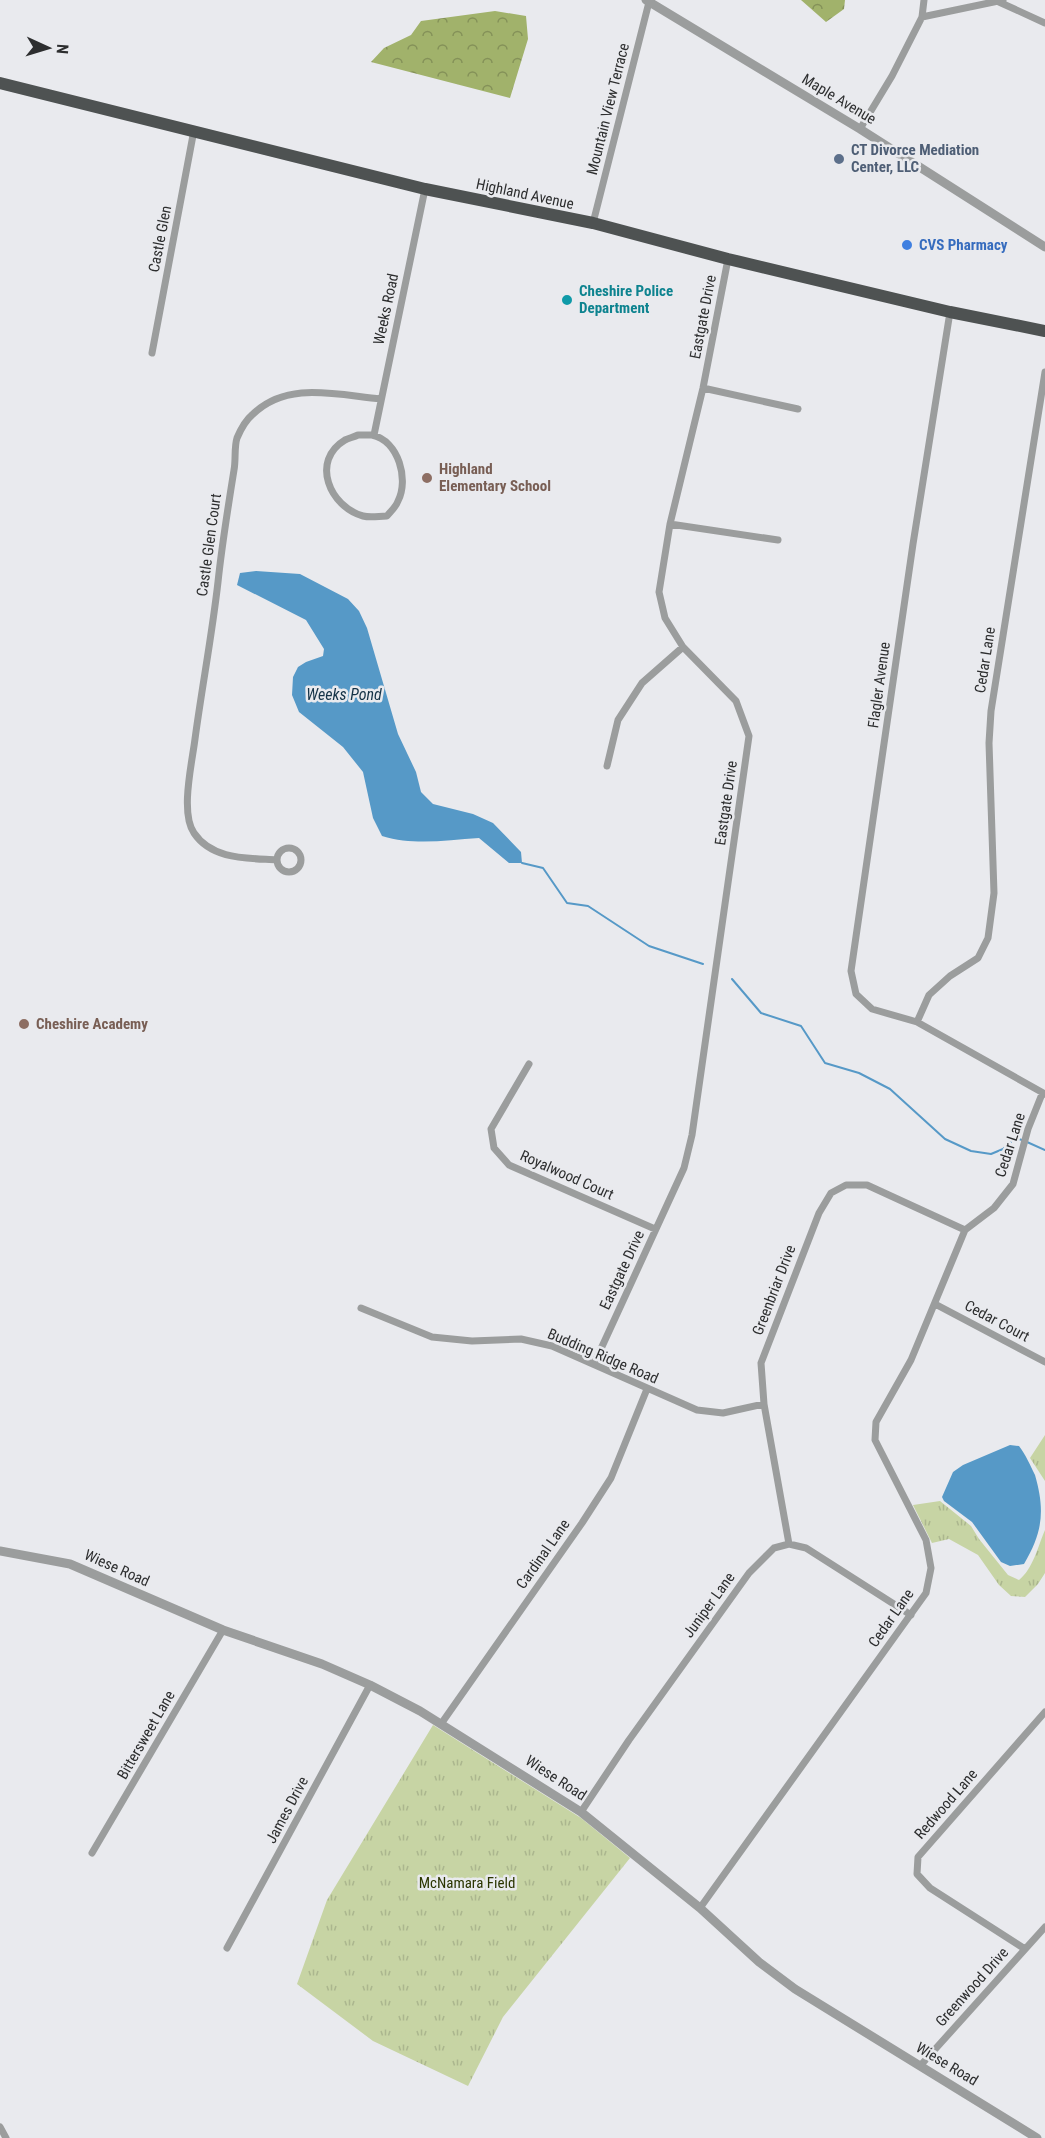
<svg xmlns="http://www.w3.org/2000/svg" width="1045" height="2138" font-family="'Roboto Condensed',sans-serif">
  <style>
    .forest { fill: url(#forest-crowns) }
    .park { fill: url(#park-tufts) }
    .water { fill: #5699c7 }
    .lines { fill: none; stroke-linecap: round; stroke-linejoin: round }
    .stream { stroke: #5699c7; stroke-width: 2 }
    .minor { stroke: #9b9d9d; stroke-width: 7 }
    .tertiary { stroke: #9b9d9d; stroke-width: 9 }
    .trunk { stroke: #4e5252; stroke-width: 12 }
    .service-dot { fill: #5c6f8a; stroke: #e9eaee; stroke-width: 2 }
    .shop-dot { fill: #3f7fe0; stroke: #e9eaee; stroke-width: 2 }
    .culture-dot { fill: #0f9aa8; stroke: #e9eaee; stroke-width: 2 }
    .education-dot { fill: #8d6e63; stroke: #e9eaee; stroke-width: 2 }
    .labels { text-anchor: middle; stroke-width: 5; stroke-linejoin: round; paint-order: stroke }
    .street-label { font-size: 15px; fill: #2d2e2f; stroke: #e9eaee }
    .service-label { font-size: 15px; font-weight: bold; fill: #4e5e75; stroke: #e9eaee; text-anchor: start }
    .shop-label { font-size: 15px; font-weight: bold; fill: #366cbe; stroke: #e9eaee; text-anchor: start }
    .culture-label { font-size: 15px; font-weight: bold; fill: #0d838f; stroke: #e9eaee; text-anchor: start }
    .education-label { font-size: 15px; font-weight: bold; fill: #785e54; stroke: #e9eaee; text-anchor: start }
    .park-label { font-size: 15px; fill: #2b3500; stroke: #e9eaee }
    .water-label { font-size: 16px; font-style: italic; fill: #143246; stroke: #e9eaee }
  </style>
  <defs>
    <pattern id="forest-crowns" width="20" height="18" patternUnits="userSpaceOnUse" patternTransform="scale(1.5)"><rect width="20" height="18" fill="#a1b26b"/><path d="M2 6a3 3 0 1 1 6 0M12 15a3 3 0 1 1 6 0" fill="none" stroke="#849158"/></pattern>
    <pattern id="park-tufts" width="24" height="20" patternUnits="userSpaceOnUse" patternTransform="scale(1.5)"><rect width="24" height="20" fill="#c7d4a4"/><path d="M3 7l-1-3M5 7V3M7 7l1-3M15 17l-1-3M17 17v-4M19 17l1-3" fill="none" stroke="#abb68e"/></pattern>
  </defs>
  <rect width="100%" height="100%" fill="#e9eaee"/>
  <path class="forest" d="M801 0H845L844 9 826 22Z
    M495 11 526 16 528 39 510 98 371 62 384 48 411 35 421 21Z"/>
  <path class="park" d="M1045 1435V1481L1030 1458Z
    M940 1501 971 1526 979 1539 1008 1575 1019 1580C1033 1569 1038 1546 1045 1530V1573L1038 1584 1025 1597 1011 1596 999 1585 978 1555 949 1539 932 1543 913 1505Z
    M433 1725 581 1818 630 1858 503 2017 468 2086 373 2041 297 1984 327 1900Z"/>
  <path class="water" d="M256 571 300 574 348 599 359 611 367 628 398 734 416 772 421 792 433 804 473 814 493 823 521 852 522 863H509L479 838C446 840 415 846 382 836L373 818 363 772 343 747 299 712 292 695 293 677 298 667 306 662 323 656 324 649 306 620 237 585 240 573Z
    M1010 1445 1019 1446C1026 1455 1030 1465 1035 1475 1045 1510 1043 1532 1024 1564L1010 1566 1001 1562 972 1522 944 1501 942 1497 953 1472 963 1465Z"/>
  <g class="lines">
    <path class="stream" d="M522 863 543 868 567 903 588 906 649 946 703 964
      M732 979 761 1013 801 1026 825 1063 859 1073 890 1089 945 1139 971 1151 991 1154 1003 1149 1015 1138 1022 1140
      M1027 1142 1045 1150"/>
    <path class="minor" d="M999 2 1045 23
      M922 17 1003 0
      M860 129 892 76 922 17 924 0
      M593 223 649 2
      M152 353 194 130
      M703 388 798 409
      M358 435C363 435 368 435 372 435 399 441 409 480 398 501 396 507 390 512 387 516 379 516 371 518 363 516 330 507 310 461 345 440 349 438 354 437 358 435Z
      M374 435 425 189
      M670 524 778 540
      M607 766 618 720 642 683 683 647
      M277 860a12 12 0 1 1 24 0a12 12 0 1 1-24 0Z
      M277 860C248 858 212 860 194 833 180 813 192 763 195 739 202 687 212 635 218 582 222 544 228 507 234 470 236 460 234 447 237 438 240 431 246 420 252 415 287 380 337 395 381 399
      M917 1022 872 1009 856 994 851 971 913 544 950 312
      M529 1064 491 1129 494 1148 509 1165 655 1229
      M1045 1094 917 1022 929 995 950 976 978 958 988 938 994 893 989 743 991 711 1045 372
      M935 1304 1045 1362
      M361 1308 432 1337 472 1341 521 1339 552 1346 697 1410 723 1413 764 1404
      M594 1364 684 1168 692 1135 749 736 736 701 683 647 665 618 659 592 670 524 703 388 728 259
      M789 1544 764 1404 761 1363 819 1213 831 1193 846 1185H867L965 1230
      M441 1724 582 1523 611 1478 647 1389
      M581 1812 629 1740 749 1573 774 1548 789 1544 806 1548 911 1615
      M92 1853 223 1630
      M700 1908 926 1593 931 1568 926 1540 875 1440 876 1422 911 1360 965 1230 994 1208 1013 1184 1028 1129 1042 1094
      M227 1948 370 1685
      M1025 1949 930 1888 917 1874 918 1857 1045 1712
      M920 2066 1045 1927
      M0 2127 6 2138"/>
    <path class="tertiary" d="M646 0 860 129 1045 247
      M0 1551 70 1564 223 1630 322 1664 370 1685 420 1711 581 1812 700 1908 759 1962 795 1989 1037 2138"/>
    <path class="trunk" d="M0 83 425 189 593 223 728 259 950 312 1045 331"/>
  </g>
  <circle class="service-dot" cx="839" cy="159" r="6"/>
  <circle class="shop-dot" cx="907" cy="245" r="6"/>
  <circle class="culture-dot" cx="567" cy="300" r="6"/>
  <g class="education-dot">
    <circle cx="427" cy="478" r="6"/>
    <circle cx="24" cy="1024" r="6"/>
  </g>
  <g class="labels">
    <g class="street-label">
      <text transform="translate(839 99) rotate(31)" y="5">Maple Avenue</text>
      <text transform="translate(608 109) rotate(-76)" y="5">Mountain View Terrace</text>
      <text transform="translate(525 194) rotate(12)" y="5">Highland Avenue</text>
      <text transform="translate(160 239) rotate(-79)" y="5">Castle Glen</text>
      <text transform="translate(386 309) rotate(-78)" y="5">Weeks Road</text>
      <text transform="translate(703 317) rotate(-79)" y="5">Eastgate Drive</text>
      <text transform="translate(209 545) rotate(-82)" y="5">Castle Glen Court</text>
      <text transform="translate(985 660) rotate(-81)" y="5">Cedar Lane</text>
      <text transform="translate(879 685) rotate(-82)" y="5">Flagler Avenue</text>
      <text transform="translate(726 803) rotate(-82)" y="5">Eastgate Drive</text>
      <text transform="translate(1010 1145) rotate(-72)" y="5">Cedar Lane</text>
      <text transform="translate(567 1175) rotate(24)" y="5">Royalwood Court</text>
      <text transform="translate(622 1270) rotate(-65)" y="5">Eastgate Drive</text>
      <text transform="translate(774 1290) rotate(-69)" y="5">Greenbriar Drive</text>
      <text transform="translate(997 1321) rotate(28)" y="5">Cedar Court</text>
      <text transform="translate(603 1356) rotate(23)" y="5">Budding Ridge Road</text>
      <text transform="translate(543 1554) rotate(-55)" y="5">Cardinal Lane</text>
      <text transform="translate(117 1568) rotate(24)" y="5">Wiese Road</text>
      <text transform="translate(709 1605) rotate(-54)" y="5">Juniper Lane</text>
      <text transform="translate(891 1618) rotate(-55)" y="5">Cedar Lane</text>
      <text transform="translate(146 1735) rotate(-60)" y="5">Bittersweet Lane</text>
      <text transform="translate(556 1778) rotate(33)" y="5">Wiese Road</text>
      <text transform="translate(946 1804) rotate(-49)" y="5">Redwood Lane</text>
      <text transform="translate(287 1810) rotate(-62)" y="5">James Drive</text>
      <text transform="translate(972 1987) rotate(-48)" y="5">Greenwood Drive</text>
      <text transform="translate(947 2064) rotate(31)" y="5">Wiese Road</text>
    </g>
    <g class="service-label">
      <text x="851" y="155">CT Divorce Mediation<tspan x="851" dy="17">Center, LLC</tspan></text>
    </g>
    <g class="shop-label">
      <text x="919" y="250">CVS Pharmacy</text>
    </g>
    <g class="culture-label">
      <text x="579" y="296">Cheshire Police<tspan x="579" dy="17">Department</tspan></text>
    </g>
    <g class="education-label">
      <text x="439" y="474">Highland<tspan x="439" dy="17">Elementary School</tspan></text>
      <text x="36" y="1029">Cheshire Academy</text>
    </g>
    <g class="park-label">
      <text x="467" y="1888">McNamara Field</text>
    </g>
    <g class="water-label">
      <text x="344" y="700">Weeks Pond</text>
    </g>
  </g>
  <g transform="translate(48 48) rotate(94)" stroke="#e9eaee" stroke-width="4.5" paint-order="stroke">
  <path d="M0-4.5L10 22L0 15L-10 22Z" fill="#2d2e2f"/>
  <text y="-9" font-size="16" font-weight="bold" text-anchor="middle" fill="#2d2e2f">N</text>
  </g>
</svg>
